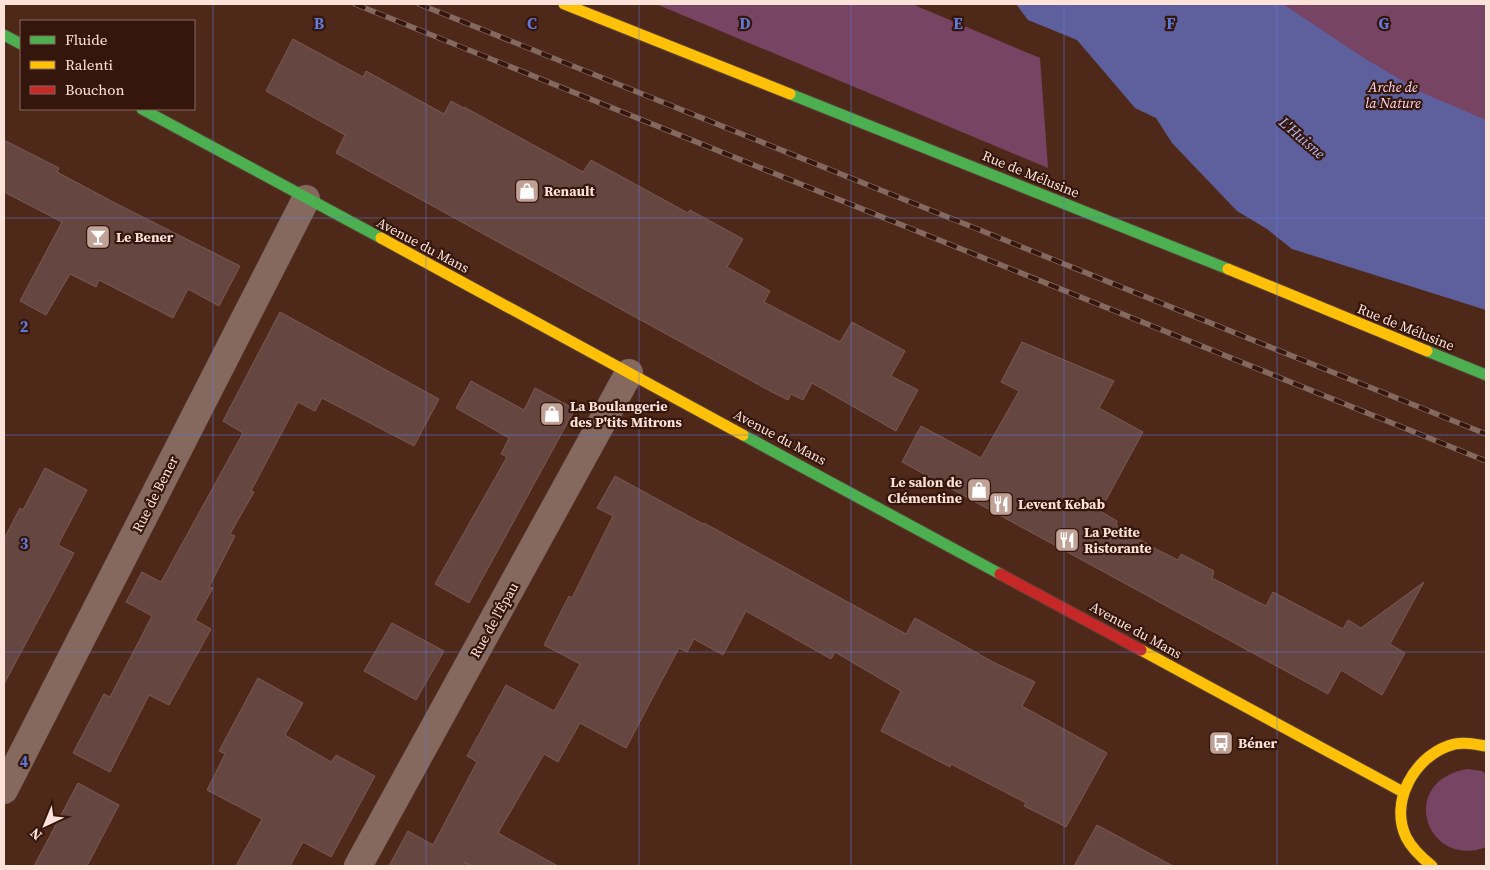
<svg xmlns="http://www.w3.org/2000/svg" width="1490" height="870" font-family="'Source Serif 4',serif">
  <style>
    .green { fill: #784464 }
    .water { fill: #5e609d }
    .building { fill: #664640; stroke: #7b5a54 }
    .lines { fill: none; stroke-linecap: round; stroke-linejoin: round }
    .street-casing { stroke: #5a3e35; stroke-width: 29 }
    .fast-casing { stroke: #5a3e35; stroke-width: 13 }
    .slow-casing { stroke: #5a3e35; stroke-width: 13 }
    .jam-casing { stroke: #5a3e35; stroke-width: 13 }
    .street { stroke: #85695f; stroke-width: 28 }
    .fast { stroke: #4caf50; stroke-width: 11 }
    .slow { stroke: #ffc107; stroke-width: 11 }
    .jam { stroke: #c62828; stroke-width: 11 }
    .rail-casing { stroke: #84695f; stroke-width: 5.5 }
    .rail { stroke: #35160c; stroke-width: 4; stroke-dasharray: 11; stroke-linecap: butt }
    .grid { fill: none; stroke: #607ad8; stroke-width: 1; stroke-opacity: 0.55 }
    .labels { text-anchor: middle; stroke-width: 4.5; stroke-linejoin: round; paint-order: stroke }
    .park-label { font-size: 14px; font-style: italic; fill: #fdd7f1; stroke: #35160c }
    .street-label { font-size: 14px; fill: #fde2d9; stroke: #35160c }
    .poi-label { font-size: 14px; font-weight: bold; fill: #fde2d9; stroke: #35160c; text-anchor: start }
    .water-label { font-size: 15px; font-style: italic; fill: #b5bdf6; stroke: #35160c }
    .grid-label { font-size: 16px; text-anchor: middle; font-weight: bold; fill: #607ad8; stroke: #35160c; stroke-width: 4.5; stroke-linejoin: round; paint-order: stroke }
  </style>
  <rect width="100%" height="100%" fill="#4e2819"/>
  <path class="green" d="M656 4H912L1040 58 1048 168Z
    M1149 4H1486V214Z
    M1467 769 1482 771 1486 774V847C1427 870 1396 782 1467 769Z"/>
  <path class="water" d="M1016 4H1283L1364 58 1423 93 1486 120V310L1292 249 1267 229 1237 211 1172 143 1156 118 1135 108 1077 40 1028 20Z"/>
  <path class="building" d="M293 39 363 77 366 71 444 114 451 101 464 108V107L583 172 591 160 688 213 690 210 743 239 727 267 770 291 764 302 840 342 852 322 905 351 891 376 918 390 896 431 812 383 803 400 791 394 788 400 772 392 336 153 345 135 266 91Z
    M4 140 59 168 57 172 115 203 240 266 219 306 188 289 173 318 99 280 96 287 70 274 46 315 20 301 62 222 4 192Z
    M280 312 439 399 414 446 322 398 315 411 298 402 251 491 254 492 230 534 235 536 209 587 213 588 195 620 211 629 169 705 149 695 110 772 73 753 104 694 110 697 152 616 126 602 142 572 161 582 243 433 223 421Z
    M1022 342 1114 381 1099 408 1143 432 1100 511 1117 521 1116 525 1152 547 1178 560 1181 554 1214 571 1212 578 1266 606 1273 592 1343 629 1348 620 1361 628 1424 582 1390 644 1405 653 1382 695 1341 670 1328 694 902 462 921 426 981 458 1019 391 1001 382Z
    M471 381 524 410 535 388 575 409 469 603 435 584 507 457 501 454 509 438 456 408Z
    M45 468 87 490 58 545 74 553 4 684V539L20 508 23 510Z
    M615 476 703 524 704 523 906 634 915 618 993 662 1035 682 1022 706 1107 753 1066 827 1024 806 1026 803 951 764 950 767 881 731 901 691 835 652 831 659 746 611 723 655 694 639 687 652 679 648 626 748 580 723 558 762 544 754 498 833 558 866H473L464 862 472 866H389L408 831 433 845 477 762 467 756 506 685 554 711 580 664 544 645 569 596 572 598 613 516 597 508Z
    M392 623 444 651 416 700 364 671Z
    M258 678 303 703 285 735 331 762 336 755 375 776 331 857 303 842 290 866H236L262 819 207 790 225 754 219 751Z
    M78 783 119 805 87 866H34Z
    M1097 825 1173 866H1074Z"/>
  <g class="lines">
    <defs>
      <path id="street" d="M4 790 306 199
        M358 866 629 373"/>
      <path id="fast" d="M4 35 21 44
        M790 94 1228 269
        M142 109 381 238
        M1427 351 1486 375
        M743 435 1000 574"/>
      <path id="slow" d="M564 4 790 94
        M381 238 743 435
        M1228 269 1427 351
        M1141 650 1403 792
        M1432 866C1422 858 1412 849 1406 837 1390 802 1413 759 1448 746 1461 741 1473 744 1486 746"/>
      <path id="jam" d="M1000 574 1141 650"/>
    </defs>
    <use href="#street" class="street-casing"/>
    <use href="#fast" class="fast-casing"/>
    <use href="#slow" class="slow-casing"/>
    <use href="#jam" class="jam-casing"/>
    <use href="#street" class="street"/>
    <use href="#fast" class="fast"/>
    <use href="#slow" class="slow"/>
    <use href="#jam" class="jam"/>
    <defs>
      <path id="rail" d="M355 4 1486 461
        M419 4 1486 434"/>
    </defs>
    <use href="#rail" class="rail-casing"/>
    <use href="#rail" class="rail"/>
  </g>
  <path class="grid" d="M213 4V866M426 4V866M639 4V866M851 4V866M1064 4V866M1277 4V866M4 218H1486M4 435H1486M4 652H1486"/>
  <defs>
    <symbol id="shop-square" viewBox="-11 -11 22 22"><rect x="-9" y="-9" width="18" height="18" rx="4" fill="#c0a196" stroke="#35160c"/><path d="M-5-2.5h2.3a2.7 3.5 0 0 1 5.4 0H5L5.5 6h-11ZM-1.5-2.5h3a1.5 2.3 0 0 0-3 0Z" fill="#fff"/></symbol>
    <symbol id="bar-square" viewBox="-11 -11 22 22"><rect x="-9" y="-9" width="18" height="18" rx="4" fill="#c0a196" stroke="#35160c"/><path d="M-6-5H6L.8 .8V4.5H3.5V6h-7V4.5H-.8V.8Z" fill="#fff"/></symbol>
    <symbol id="restaurant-square" viewBox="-11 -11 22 22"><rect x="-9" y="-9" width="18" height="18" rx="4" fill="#c0a196" stroke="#35160c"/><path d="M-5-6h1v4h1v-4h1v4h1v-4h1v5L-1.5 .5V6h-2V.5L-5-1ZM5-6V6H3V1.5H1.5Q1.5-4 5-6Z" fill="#fff"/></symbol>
    <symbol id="bus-square" viewBox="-11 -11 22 22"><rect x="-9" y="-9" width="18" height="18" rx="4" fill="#c0a196" stroke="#35160c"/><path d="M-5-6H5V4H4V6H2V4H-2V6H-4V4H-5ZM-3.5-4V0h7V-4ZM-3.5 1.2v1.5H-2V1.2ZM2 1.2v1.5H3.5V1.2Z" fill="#fff"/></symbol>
  </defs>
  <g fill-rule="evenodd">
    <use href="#shop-square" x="513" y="177" width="28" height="28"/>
    <use href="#bar-square" x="84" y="223" width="28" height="28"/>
    <use href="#shop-square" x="538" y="400" width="28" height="28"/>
    <use href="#shop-square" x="965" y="476" width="28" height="28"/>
    <use href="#restaurant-square" x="987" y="490" width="28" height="28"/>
    <use href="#restaurant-square" x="1053" y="526" width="28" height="28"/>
    <use href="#bus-square" x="1207" y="729" width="28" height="28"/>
  </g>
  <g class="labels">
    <g class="park-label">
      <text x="1393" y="92">Arche de<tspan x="1393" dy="16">la Nature</tspan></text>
    </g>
    <g class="street-label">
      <text transform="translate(1031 174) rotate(22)" y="5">Rue de Mélusine</text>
      <text transform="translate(423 245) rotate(28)" y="5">Avenue du Mans</text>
      <text transform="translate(1406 327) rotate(22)" y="5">Rue de Mélusine</text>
      <text transform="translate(780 437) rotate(28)" y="5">Avenue du Mans</text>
      <text transform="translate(155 494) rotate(-63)" y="5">Rue de Bener</text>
      <text transform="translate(494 620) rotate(-61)" y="5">Rue de l'Épau</text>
      <text transform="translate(1136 630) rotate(29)" y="5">Avenue du Mans</text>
    </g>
    <g class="poi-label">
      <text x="544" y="196">Renault</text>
      <text x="116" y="242">Le Bener</text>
      <text x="570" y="411">La Boulangerie<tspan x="570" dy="16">des P'tits Mitrons</tspan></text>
      <text x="962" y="487" text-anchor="end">Le salon de<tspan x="962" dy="16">Clémentine</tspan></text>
      <text x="1018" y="509">Levent Kebab</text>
      <text x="1084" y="537">La Petite<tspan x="1084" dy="16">Ristorante</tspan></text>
      <text x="1238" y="748">Béner</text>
    </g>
    <g class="water-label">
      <text transform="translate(1302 138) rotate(41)" y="5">L'Huisne</text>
    </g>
  </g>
  <g class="grid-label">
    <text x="319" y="29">B</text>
    <text x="532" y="29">C</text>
    <text x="745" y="29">D</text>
    <text x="958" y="29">E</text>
    <text x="1171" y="29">F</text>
    <text x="1384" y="29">G</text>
    <text x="24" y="332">2</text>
    <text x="24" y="549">3</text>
    <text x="24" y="767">4</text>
  </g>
  <rect width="1490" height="870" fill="none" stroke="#fde2d9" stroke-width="10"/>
  <rect x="20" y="20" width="175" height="90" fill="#35160c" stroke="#85685e"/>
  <rect x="30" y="36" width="25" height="8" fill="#4caf50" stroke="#85685e"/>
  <text x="65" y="45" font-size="15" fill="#fde2d9">Fluide</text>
  <rect x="30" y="61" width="25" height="8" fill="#ffc107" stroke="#85685e"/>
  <text x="65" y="70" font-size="15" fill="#fde2d9">Ralenti</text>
  <rect x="30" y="86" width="25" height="8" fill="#c62828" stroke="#85685e"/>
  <text x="65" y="95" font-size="15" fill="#fde2d9">Bouchon</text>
  <g transform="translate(45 825) rotate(224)" stroke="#35160c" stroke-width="4" paint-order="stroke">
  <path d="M0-4L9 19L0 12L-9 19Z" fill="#fde2d9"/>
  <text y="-8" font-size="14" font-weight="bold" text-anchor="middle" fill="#fde2d9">N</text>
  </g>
</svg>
